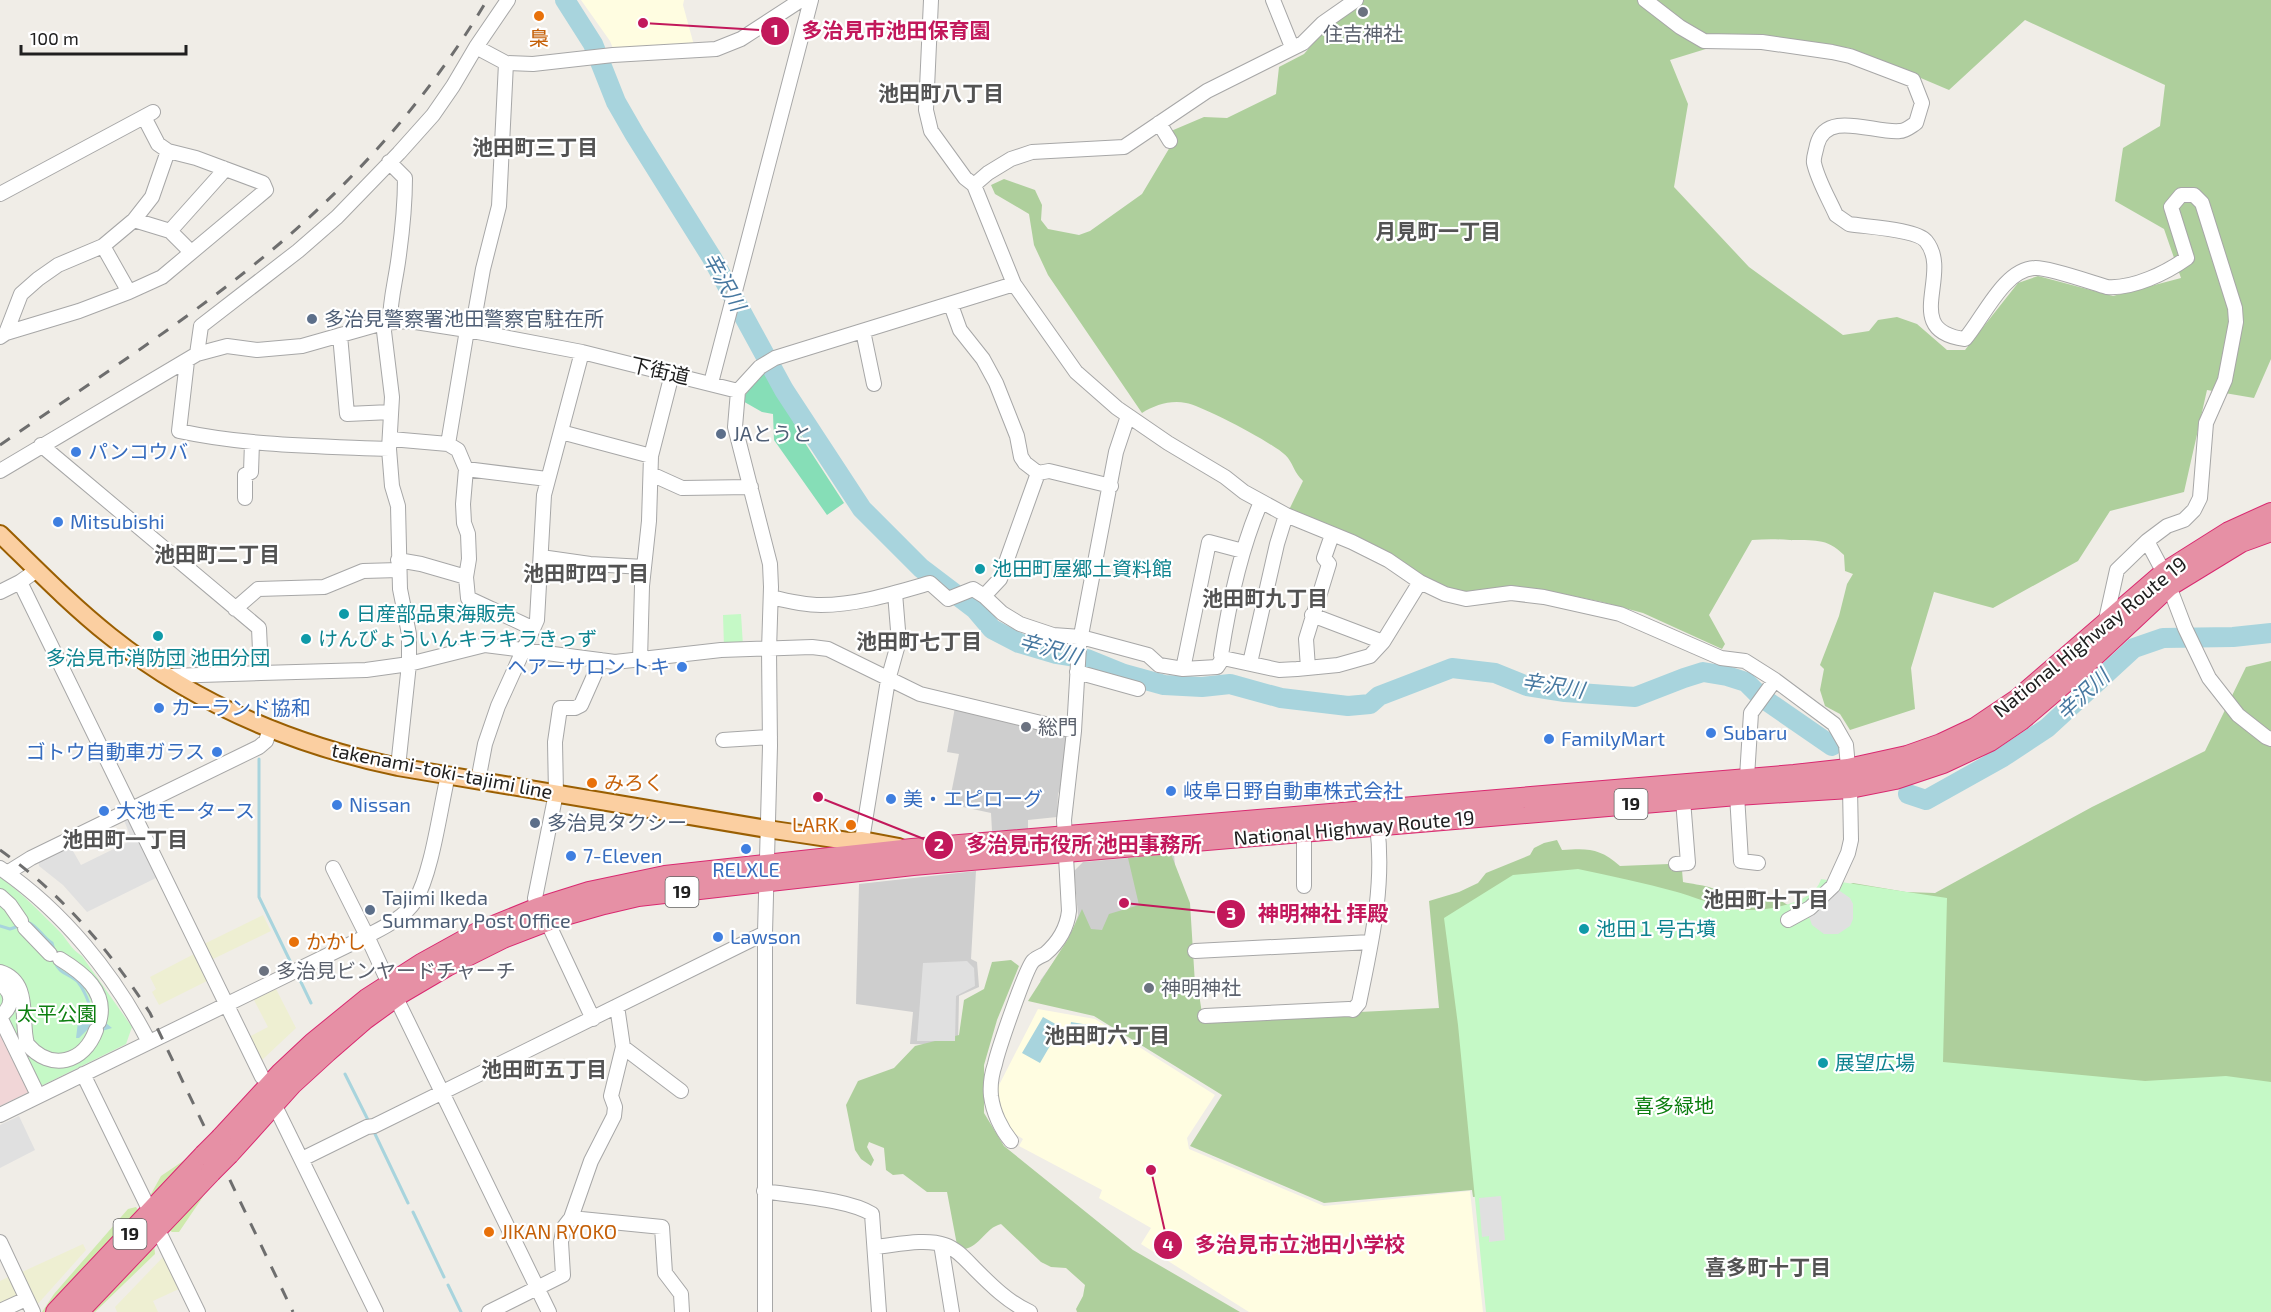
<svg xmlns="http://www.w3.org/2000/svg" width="2271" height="1312" font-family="'Exo 2','Noto Sans JP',sans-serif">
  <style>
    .commercial { fill: #f1d6d7 }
    .education { fill: #fffde1 }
    .religious { fill: #cecece }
    .farmland { fill: #eeefd2 }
    .grass { fill: #cfeaae }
    .forest { fill: #aecf9c; fill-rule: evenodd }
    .park { fill: #c5f9c6 }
    .pitch { fill: #86deb7 }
    .parking { fill: #e0e0e0 }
    .water { fill: #a8d4dd }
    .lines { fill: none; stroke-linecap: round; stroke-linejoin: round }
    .stream { stroke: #a8d4dd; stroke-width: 3 }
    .river { stroke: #a8d4dd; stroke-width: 20 }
    .minor-casing { stroke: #a7a7a7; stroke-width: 16 }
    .major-casing { stroke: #9a5f02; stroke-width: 20 }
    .highway-casing { stroke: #d92970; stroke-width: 22 }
    .minor { stroke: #fff; stroke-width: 14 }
    .major { stroke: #fbcfa1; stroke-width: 16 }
    .highway { stroke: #e690a5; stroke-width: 20 }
    .rail { stroke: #6e6e6e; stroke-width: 3; stroke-dasharray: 12 12; stroke-linecap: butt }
    .highway-bridge-casing { stroke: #d92970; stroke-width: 22; stroke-linecap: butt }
    .highway-bridge { stroke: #e690a5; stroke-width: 20 }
    .worship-dot { fill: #6b7280; stroke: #fff; stroke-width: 2 }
    .food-dot { fill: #e8710a; stroke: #fff; stroke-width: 2 }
    .service-dot { fill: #5c6f8a; stroke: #fff; stroke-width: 2 }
    .shop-dot { fill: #3f7fe0; stroke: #fff; stroke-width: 2 }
    .culture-dot { fill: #0f9aa8; stroke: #fff; stroke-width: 2 }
    .labels { text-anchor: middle; stroke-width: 4.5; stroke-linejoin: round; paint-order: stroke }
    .shield { fill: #fff; stroke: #636363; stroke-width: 1.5 }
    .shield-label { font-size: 18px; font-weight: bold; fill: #202020 }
    .worship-label { font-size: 20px; fill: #5b616d; stroke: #fff; text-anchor: start }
    .food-label { font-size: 20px; fill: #c56008; stroke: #fff; text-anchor: start }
    .service-label { font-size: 20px; fill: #4e5e75; stroke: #fff; text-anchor: start }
    .street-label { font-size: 20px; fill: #202020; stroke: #fff }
    .shop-label { font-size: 20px; fill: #366cbe; stroke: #fff; text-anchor: start }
    .culture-label { font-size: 20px; fill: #0d838f; stroke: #fff; text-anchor: start }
    .park-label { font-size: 20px; fill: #0d7f10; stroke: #fff }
    .neighbourhood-label { font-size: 21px; font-weight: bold; fill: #535353; stroke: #fff }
    .water-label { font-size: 21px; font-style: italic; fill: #4778a0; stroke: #fff }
    .leader { fill: none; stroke: #c2185b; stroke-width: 2 }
    .callout-dot { fill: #c2185b; stroke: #fff; stroke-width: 2 }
    .mark-label { font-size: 18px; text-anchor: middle; font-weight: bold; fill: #fff }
    .callout-label { font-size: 21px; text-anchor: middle; font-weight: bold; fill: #c2185b; stroke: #fff; stroke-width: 4.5; stroke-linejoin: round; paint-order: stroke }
  </style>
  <rect width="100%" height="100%" fill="#f0ede7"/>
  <path class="commercial" d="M0 1022 33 1090 0 1106Z"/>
  <path class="education" d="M581 0H684L683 5 695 49 615 53 610 41Z
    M1038 1009 1095 1019 1215 1095 1187 1138 1189 1149 1324 1206 1470 1191 1483 1312H1249L1141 1244 1151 1228 1099 1198 1102 1190 1019 1146 1023 1139 1006 1128 996 1091Z"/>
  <path class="religious" d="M955 707 1066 733 1068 737 1064 779 1058 794 1057 817 1028 820V829L992 831 991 813 949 804 959 754 947 752Z
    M1174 854 1186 1004 1114 1024 1040 981 1070 939 1078 915 1074 871 1083 862Z
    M976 871 971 959 977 962 979 987 959 996 958 1045 910 1044 913 1012 856 1004 859 884Z"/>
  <path class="farmland" d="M263 915 271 931 211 960 204 944Z
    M194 954 207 981 159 1005 152 992 156 989 150 977Z
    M276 989 296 1028 261 1061 249 1037 268 1027 254 1000Z
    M83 1244 86 1250 36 1306 20 1276 22 1272Z
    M165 1255 181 1288 153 1301 158 1312H117L115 1307Z
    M10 1276 19 1294 18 1297 0 1306V1281Z"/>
  <path class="grass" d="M195 1153 154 1197 151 1194 161 1176Z
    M215 1179 179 1232H172L168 1229Z
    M136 1207 139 1212 46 1312H42L54 1294 128 1209Z
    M154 1243 155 1254 95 1312H88Z"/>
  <path class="forest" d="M1363 0H2271V359L2254 398 2207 390 2184 492 2110 511 2078 561 1993 608 1934 592 1911 668 1915 709 1850 730 1840 714 1825 706 1820 690 1824 669 1820 665 1839 616 1847 584 1853 574 1845 571 1844 555C1826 537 1813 541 1790 540 1777 539 1765 539 1752 540L1709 615 1725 644 1722 649 1643 613 1602 602 1540 589 1508 588 1465 594 1423 579 1288 512 1303 481C1294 472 1294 466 1288 458 1280 446 1201 405 1186 403 1170 400 1155 405 1142 413L1048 275 1034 245 1029 214 995 194 991 185 1004 179 1035 190 1042 205 1041 220 1048 229 1079 235 1090 231 1142 194 1170 147 1171 131 1204 117 1227 118 1276 94 1279 67 1304 54 1330 24ZM2025 20 2165 85 2160 126 2123 148 2115 201 2164 229 2181 278 2113 296 2038 276 2018 283 1965 350H1947L1917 324 1897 317 1878 320 1869 331 1843 335 1749 267 1674 187 1688 104 1670 60 1748 36 1850 48 1949 90Z
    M2271 661V1312L1541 1191 1473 1197 1472 1190 1324 1203 1190 1146 1222 1095 1094 1016 1028 1001 1068 939 1082 909 1091 929 1102 930 1109 914 1139 905 1128 858 1171 854 1190 903 1195 984 1199 994 1203 1020 1439 1008 1429 901 1459 892 1478 883 1486 873 1530 855 1534 848 1544 843 1557 840 1562 850C1588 848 1600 848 1620 866L1669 864 1672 871 1682 870 1683 882C1701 886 1719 885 1729 901L1778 899 1791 907 1853 883 1906 892 1935 893 2092 807 2205 751 2246 667Z
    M1011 960 1019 966 997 1020 984 1065V1113L1004 1146 1133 1250 1240 1312H1077L1076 1309 1083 1296 1085 1285 1066 1268 1051 1267 1041 1262 1001 1224C985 1228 980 1247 964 1249L957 1245 947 1192H927L903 1174 893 1175 886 1170 884 1148 869 1142 867 1147 874 1160 871 1166 861 1159 855 1150 846 1105 858 1081 894 1068 915 1046 959 1035 964 1000 984 989 992 962Z"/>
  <path class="park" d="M741 614 743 646 724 647 723 615Z
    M1578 869C1611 876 1644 883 1677 892 1695 897 1726 910 1744 910 1766 911 1814 904 1821 879L1947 898 1943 1062 2145 1081 2226 1076 2271 1082V1312H1486L1458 1025 1444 918 1513 875Z
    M0 877C22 893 41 913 60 932 68 941 72 950 82 956L132 1027 126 1044 33 1090 0 1022Z"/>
  <path class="pitch" d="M765 370 805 443 844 503 827 515 774 440 773 414 762 412 741 400Z"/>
  <path class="parking" d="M129 815 160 876 87 912 63 885 39 866 38 859 69 844 81 865 132 840 123 818Z
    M1837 889 1850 898 1853 904V919L1850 926 1838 934H1824L1812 925 1808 914 1827 902Z
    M967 961 974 968 975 986 956 996 955 1041H917L923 963Z
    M19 1116 35 1150 0 1168V1125Z
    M1501 1196 1505 1240 1489 1242V1236L1482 1237 1479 1198Z"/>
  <path class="water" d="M90 1009 94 1022 106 1023 112 1028 102 1031 90 1027 79 1038H76L78 1022H81L84 1011Z
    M1043 1017 1061 1027 1040 1063 1022 1053Z
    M1071 1022 1089 1025 1087 1037 1069 1034Z"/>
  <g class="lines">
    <path class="stream" d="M259 759V897L292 965
      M25 923 28 922C39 927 42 937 52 943L55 953
      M0 926 10 929 19 926
      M55 962C59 974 70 974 78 982 83 988 89 1001 90 1009
      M299 978 311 1003
      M345 1074 369 1122
      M375 1134 408 1203
      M413 1212 444 1277
      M448 1285 461 1312"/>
    <path class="river" d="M565 0 593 44 616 102 635 135 712 258 784 390 862 509 921 568 975 609 992 629 1019 643 1056 654 1087 659 1124 674 1164 685 1202 687 1230 684 1281 698 1348 706 1370 704 1379 696 1452 668 1495 673 1527 686 1565 692 1635 697 1684 678 1703 672 1727 676 1746 682 1761 697 1832 746
      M1908 794 1926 800 2003 757 2047 728 2134 648 2163 638 2233 637 2271 633"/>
    <defs>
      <path id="minor" d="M931 0 926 110 931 131 965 178 974 185 1014 284 1076 372 1117 408 1168 443 1225 477 1244 492 1286 515 1352 542 1388 560 1420 582 1445 594 1466 599 1511 593 1544 597 1620 614 1721 658 1745 661 1775 680 1834 724 1846 745 1850 788 1851 840 1848 853 1833 886 1810 908 1788 920
        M1273 0 1292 47
        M1645 0 1680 27 1704 41 1762 42 1832 52 1850 56 1913 80 1922 103 1916 123C1911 126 1906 131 1900 131 1875 134 1826 109 1817 145 1816 151 1813 158 1814 163 1818 181 1829 199 1836 215L1849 224C1866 227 1916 229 1926 241 1953 274 1900 331 1965 339 1984 317 2004 269 2035 268 2048 267 2093 283 2107 287 2133 289 2166 273 2187 258L2171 207 2181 195H2194L2202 203 2235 308 2236 322 2225 380 2206 423 2200 498 2194 510 2184 520 2167 526 2147 541 2164 573 2185 628 2209 678 2238 715 2266 737 2271 739
        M506 63 533 64 613 55 716 49 741 39 801 0
        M1159 123 1170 141
        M389 162 405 178C405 206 402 234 398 262 395 283 390 301 390 322
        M974 185 988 173 1011 159 1032 152 1124 147 1207 91 1303 43 1323 23 1356 0
        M0 194 153 112
        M134 220 170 231 191 252
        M170 231 221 174 223 168
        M103 246 129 292
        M951 305 960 330 983 359 996 383 1017 436 1021 457 1025 463 1038 473 1000 579 984 596 1002 613 1020 624 1053 635 1081 637 1148 655 1159 665 1183 669 1217 667 1223 658 1279 670 1297 669 1338 665 1370 656 1383 642 1312 615
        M383 323 392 397 389 449 392 486 398 506 400 589 409 634V664L398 767
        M472 331 483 269 499 206 506 63 476 47
        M863 331 874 384
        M6 333 21 294 38 279 58 265 103 246 134 220 152 197 168 151
        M340 335 347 414 391 412
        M0 337 6 333 79 311 129 292 162 277 266 190 263 183 196 158 168 151 158 144 144 117
        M197 354 201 326 298 251 337 217 399 153 433 115 453 86 476 47 508 0
        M187 361 179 431C248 446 319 446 389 449
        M711 383 811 0
        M561 432 651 456
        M391 439 448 444 458 450 466 469 463 504 464 523 468 534 469 559 466 577 468 598 532 628
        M448 444 467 330
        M41 445 259 628 261 673 169 676
        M466 469 547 479
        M0 471 197 354 227 346 257 350 302 346 383 323 409 321 467 330 582 352 738 391
        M1038 473 1049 471 1111 486
        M651 474 682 488 751 487
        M245 498V475L251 472 252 442
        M541 557 590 564 644 567
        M398 560 421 564 466 577
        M20 582 262 1077
        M0 592 20 582 37 570
        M771 597C787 601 804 605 821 605 858 605 895 593 930 583L948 599 973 589 984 596
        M235 609 258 589 324 587 363 571 399 570
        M2105 624 2117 570 2147 541
        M1383 642 1420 582
        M1223 658 1221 655C1229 603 1240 550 1261 502
        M640 660 642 586 649 521 651 456 672 374
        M1250 663 1277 544 1286 515
        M1308 668 1306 639 1329 564 1324 558 1332 535
        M1183 669 1209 542 1243 551
        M1077 672 1138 689
        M261 673 366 670 409 664 485 645 615 662 721 650 812 647 828 649 920 694 1074 731
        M723 740 770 737
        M1747 777 1751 713 1775 680
        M478 781 485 744 498 706 537 620 544 495 582 352
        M1737 795 1741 861 1758 863
        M1304 832V886
        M862 840 888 680 897 648 898 630 895 593
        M1676 864 1688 863 1683 800
        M0 868C63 911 114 974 149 1042
        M7 873 31 858 259 747 266 741 270 729
        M0 896 10 905 21 921
        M538 908 535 898 556 793 555 742 560 708H575L581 705 601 660
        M547 921 593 1019
        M25 928 50 954
        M1195 951 1371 942
        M60 959C83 973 108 992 99 1022
        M0 972C32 982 20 1019 27 1044 51 1072 84 1063 96 1030
        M385 975 367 936C384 927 404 918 415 901 432 873 440 809 448 775
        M0 984C12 991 14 1004 3 1014
        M399 1004 549 1312
        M1205 1016 1349 1009 1353 1010 1359 1003C1371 944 1385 886 1377 825
        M0 1017 35 1089
        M623 1047 681 1091
        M83 1074 147 1205
        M278 1112 376 1312
        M0 1115 367 936 333 868
        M1011 1141C1001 1129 993 1112 991 1096 990 1086 992 1073 995 1064 998 1050 1026 968 1033 961 1036 958 1041 956 1045 954 1059 942 1067 929 1069 911L1064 820 1074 731 1079 646 1116 452 1128 416
        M302 1159 367 1127 374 1126 765 933
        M764 1191C794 1196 848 1199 872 1214L879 1312
        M571 1218 662 1227 665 1273 681 1294 682 1312
        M161 1236 198 1312
        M0 1242 33 1312
        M941 1244 952 1312
        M875 1247C896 1245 925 1238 945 1245 957 1249 966 1260 975 1269 991 1285 1009 1303 1030 1312
        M0 1311 26 1299
        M489 1312 563 1275 561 1242 564 1227 571 1218 591 1161 614 1116 615 1107 611 1096 623 1047 617 1006
        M765 1312V933L770 746 769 650 771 587 770 564 735 427 738 391 760 367 775 358 1014 284"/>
      <path id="major" d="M0 534C36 569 71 605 110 636 195 704 293 745 398 767L767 829 848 841 862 840 899 847"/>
      <path id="highway" d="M221 1138 281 1073 313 1043 367 999 423 963 479 932 538 908 589 892 665 876 912 849 1794 775 1848 769 1907 756 1941 744 1975 728 2018 699 2164 573 2229 532 2271 513
        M229 1154 292 1084 327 1052 365 1019 401 993 447 966 503 938 555 918 604 904 638 896 913 865 1737 795 1850 788 1895 779 1943 763 1990 741 2021 720 2075 674 2169 586 2241 542 2271 531
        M56 1312 204 1155
        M78 1312 211 1172"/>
    </defs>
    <use href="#minor" class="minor-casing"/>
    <use href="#major" class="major-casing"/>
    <use href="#highway" class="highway-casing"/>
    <use href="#minor" class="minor"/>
    <use href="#major" class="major"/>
    <use href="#highway" class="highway"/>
    <path class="rail" d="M0 445C91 382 187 321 272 250 357 179 431 95 487 0
      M0 850C62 894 109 949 150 1013L293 1312"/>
    <defs>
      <path id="highway-bridge" d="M204 1155 221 1138
        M211 1172 229 1154"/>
    </defs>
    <use href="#highway-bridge" class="highway-bridge-casing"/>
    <use href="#highway-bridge" class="highway-bridge"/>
  </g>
  <g class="worship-dot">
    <circle cx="1363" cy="12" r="6"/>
    <circle cx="1026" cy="727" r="6"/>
    <circle cx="264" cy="971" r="6"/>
    <circle cx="1149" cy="988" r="6"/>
  </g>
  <g class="food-dot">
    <circle cx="539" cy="16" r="6"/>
    <circle cx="592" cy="783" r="6"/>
    <circle cx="851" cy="825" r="6"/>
    <circle cx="294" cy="942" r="6"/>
    <circle cx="489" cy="1232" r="6"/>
  </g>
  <g class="service-dot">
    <circle cx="312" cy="319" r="6"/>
    <circle cx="721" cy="434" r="6"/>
    <circle cx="535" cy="823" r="6"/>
    <circle cx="370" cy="910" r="6"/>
  </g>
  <g class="shop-dot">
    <circle cx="76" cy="452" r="6"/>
    <circle cx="58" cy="522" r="6"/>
    <circle cx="682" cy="667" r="6"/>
    <circle cx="159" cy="708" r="6"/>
    <circle cx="1711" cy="733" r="6"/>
    <circle cx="1549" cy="739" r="6"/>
    <circle cx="217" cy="752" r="6"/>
    <circle cx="1171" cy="791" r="6"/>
    <circle cx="891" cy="799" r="6"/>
    <circle cx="337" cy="805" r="6"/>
    <circle cx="104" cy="811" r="6"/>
    <circle cx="746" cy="849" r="6"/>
    <circle cx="571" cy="856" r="6"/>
    <circle cx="718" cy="937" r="6"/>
  </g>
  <g class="culture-dot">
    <circle cx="980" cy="569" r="6"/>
    <circle cx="344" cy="614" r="6"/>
    <circle cx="158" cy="636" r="6"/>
    <circle cx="306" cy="639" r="6"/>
    <circle cx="1584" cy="929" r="6"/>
    <circle cx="1823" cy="1063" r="6"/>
  </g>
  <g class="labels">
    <g class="shield">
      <rect x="1614.5" y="789" width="33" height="30" rx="4.5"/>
      <rect x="665.5" y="877" width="33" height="30" rx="4.5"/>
      <rect x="113.5" y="1219" width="33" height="30" rx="4.5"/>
    </g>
    <g class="shield-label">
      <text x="1631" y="810">19</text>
      <text x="682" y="898">19</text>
      <text x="130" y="1240">19</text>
    </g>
    <g class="worship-label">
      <text x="1363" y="41" text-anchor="middle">住吉神社</text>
      <text x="1038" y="734">総門</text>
      <text x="276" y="978">多治見ビンヤードチャーチ</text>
      <text x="1161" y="995">神明神社</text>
    </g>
    <g class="food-label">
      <text x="539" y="45" text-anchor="middle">梟</text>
      <text x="604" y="790">みろく</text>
      <text x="839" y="832" text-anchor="end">LARK</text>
      <text x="306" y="949">かかし</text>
      <text x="501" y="1239">JIKAN RYOKO</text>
    </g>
    <g class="service-label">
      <text x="324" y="326">多治見警察署池田警察官駐在所</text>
      <text x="733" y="441">JAとうと</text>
      <text x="547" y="830">多治見タクシー</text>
      <text x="382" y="905">Tajimi Ikeda<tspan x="382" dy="23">Summary Post Office</tspan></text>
    </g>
    <g class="street-label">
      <text transform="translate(660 371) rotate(13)" y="7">下街道</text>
      <text transform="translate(2090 637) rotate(-39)" y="7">National Highway Route 19</text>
      <text transform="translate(442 771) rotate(11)" y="7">takenami-toki-tajimi line</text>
      <text transform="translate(1354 828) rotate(-5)" y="7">National Highway Route 19</text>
    </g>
    <g class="shop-label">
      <text x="88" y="459">パンコウバ</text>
      <text x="70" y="529">Mitsubishi</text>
      <text x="670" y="674" text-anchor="end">ヘアーサロン トキ</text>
      <text x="171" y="715">カーランド協和</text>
      <text x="1723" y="740">Subaru</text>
      <text x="1561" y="746">FamilyMart</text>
      <text x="205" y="759" text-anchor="end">ゴトウ自動車ガラス</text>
      <text x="1183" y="798">岐阜日野自動車株式会社</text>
      <text x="903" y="806">美・エピローグ</text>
      <text x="349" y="812">Nissan</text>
      <text x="116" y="818">大池モータース</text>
      <text x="583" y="863">7-Eleven</text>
      <text x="746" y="877" text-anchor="middle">RELXLE</text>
      <text x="730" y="944">Lawson</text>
    </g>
    <g class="culture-label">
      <text x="992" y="576">池田町屋郷土資料館</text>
      <text x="356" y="621">日産部品東海販売</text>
      <text x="318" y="646">けんびょういんキラキラきっず</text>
      <text x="158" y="665" text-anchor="middle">多治見市消防団 池田分団</text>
      <text x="1596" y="936">池田１号古墳</text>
      <text x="1835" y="1070">展望広場</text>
    </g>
    <g class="park-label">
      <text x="57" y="1021">太平公園</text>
      <text x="1674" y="1113">喜多緑地</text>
    </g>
    <g class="neighbourhood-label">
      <text x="941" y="101">池田町八丁目</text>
      <text x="535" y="155">池田町三丁目</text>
      <text x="1438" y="239">月見町一丁目</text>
      <text x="217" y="562">池田町二丁目</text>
      <text x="586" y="581">池田町四丁目</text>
      <text x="1265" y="606">池田町九丁目</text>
      <text x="919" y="649">池田町七丁目</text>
      <text x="125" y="847">池田町一丁目</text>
      <text x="1766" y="907">池田町十丁目</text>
      <text x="1107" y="1043">池田町六丁目</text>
      <text x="544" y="1077">池田町五丁目</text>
      <text x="1768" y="1275">喜多町十丁目</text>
    </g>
    <g class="water-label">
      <text transform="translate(724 282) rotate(61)" y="7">辛沢川</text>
      <text transform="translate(1050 649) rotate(16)" y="7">辛沢川</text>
      <text transform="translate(1553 686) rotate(9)" y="7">辛沢川</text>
      <text transform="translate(2083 695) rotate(-43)" y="7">辛沢川</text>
    </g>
  </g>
  <path class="leader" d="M643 23L775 31M818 797L939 845M1124 903L1231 914M1151 1170L1168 1245"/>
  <g class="callout-dot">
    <circle cx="643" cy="23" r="6"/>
    <circle cx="818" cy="797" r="6"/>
    <circle cx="1124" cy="903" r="6"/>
    <circle cx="1151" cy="1170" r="6"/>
    <circle cx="775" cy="31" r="15"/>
    <circle cx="939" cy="845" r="15"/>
    <circle cx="1231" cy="914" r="15"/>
    <circle cx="1168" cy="1245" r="15"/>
  </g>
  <g class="mark-label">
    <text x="775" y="37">1</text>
    <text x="939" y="851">2</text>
    <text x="1231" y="920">3</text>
    <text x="1168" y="1251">4</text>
  </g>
  <g class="callout-label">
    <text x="896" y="38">多治見市池田保育園</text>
    <text x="1084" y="852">多治見市役所 池田事務所</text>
    <text x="1323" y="921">神明神社 拝殿</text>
    <text x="1300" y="1252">多治見市立池田小学校</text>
  </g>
  <path d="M21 45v9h165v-9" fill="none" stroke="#202020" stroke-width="3"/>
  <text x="30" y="45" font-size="18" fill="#202020" stroke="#ffffff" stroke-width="4.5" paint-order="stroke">100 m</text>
</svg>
